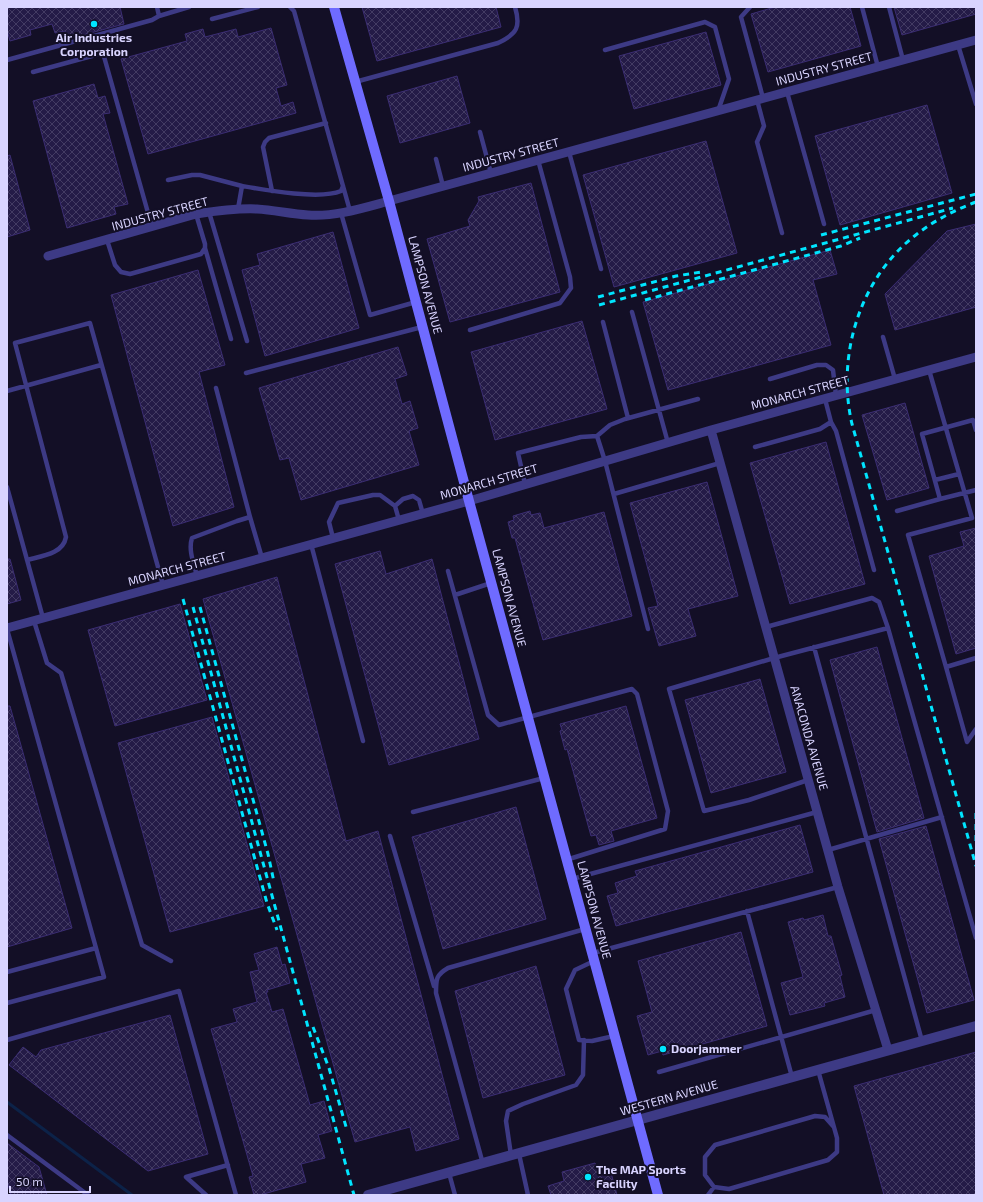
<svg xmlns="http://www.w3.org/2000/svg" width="983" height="1202" font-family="'Exo 2',sans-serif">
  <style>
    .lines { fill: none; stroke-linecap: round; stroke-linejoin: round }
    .stream { stroke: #0c2248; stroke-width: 3 }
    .building { fill: url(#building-cross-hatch); stroke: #3b2d73 }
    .service { stroke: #3d3a85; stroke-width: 4.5 }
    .minor { stroke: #3d3a85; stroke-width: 9 }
    .tertiary { stroke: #3d3a85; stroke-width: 10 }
    .secondary { stroke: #6f6bff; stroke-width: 10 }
    .rail { stroke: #00e5ff; stroke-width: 3; stroke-dasharray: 6 5; stroke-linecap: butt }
    .poi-dot { fill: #00e5ff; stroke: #130f26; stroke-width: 1.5 }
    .labels { text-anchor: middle; stroke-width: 4; stroke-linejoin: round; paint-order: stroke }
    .poi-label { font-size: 12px; font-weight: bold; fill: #d9d4ff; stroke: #130f26; text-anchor: start }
    .street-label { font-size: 12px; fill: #d9d4ff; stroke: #130f26 }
  </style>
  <defs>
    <pattern id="building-cross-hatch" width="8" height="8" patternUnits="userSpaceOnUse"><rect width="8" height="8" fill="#241b47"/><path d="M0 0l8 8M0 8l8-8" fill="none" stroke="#433b63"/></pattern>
  </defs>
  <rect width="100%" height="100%" fill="#130f26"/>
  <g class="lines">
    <path class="stream" d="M7 1102 132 1195"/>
  </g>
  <path class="building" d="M7 7H120L124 24 68 39 65 31 55 33 52 24 30 30 31 35 10 41 7 30Z
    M362 7H496L501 27 377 61Z
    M775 7H850L861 46 768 72 751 14Z
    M894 7H976V14L902 35Z
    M271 28 287 85 276 88 281 106 293 102 296 113 148 154 121 59 187 41 185 34 203 29 205 37 236 29 238 37Z
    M706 32 721 85 634 109 619 56Z
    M457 76 470 123 400 143 387 96Z
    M94 84 98 98 105 96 110 113 103 114 128 204 114 207 116 214 67 228 33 101Z
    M927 105 952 193 840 225 815 136Z
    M706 141 737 253 614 287 583 175Z
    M10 155 30 230 7 237V156Z
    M531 183 560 292 450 322 427 239 470 226 468 220 479 201 478 197Z
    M976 224V307L895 330 885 294 947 231Z
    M333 232 359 328 265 356 242 270 260 265 257 254Z
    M830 250 837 274 813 280 831 345 668 390 643 302Z
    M198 270 225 365 199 372 234 507 173 526 111 295Z
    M582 321 607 409 495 440 471 352Z
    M398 347 407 375 395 379 402 404 410 401 418 428 409 431 419 465 301 500 289 458 280 460 259 388Z
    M905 403 929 488 887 500 862 415Z
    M826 442 865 584 790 604 750 463Z
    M707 482 738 596 688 609 696 636 659 646 648 608 658 606 630 503Z
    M530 511 531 515 540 513 544 528 604 512 632 616 543 640 515 538H512L508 522 514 520 513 516Z
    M976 528V648L956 654 929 556 964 546 960 532Z
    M380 551 386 574 432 559 479 739 389 765 335 564Z
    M7 559H10L21 600 7 604Z
    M277 577 346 841 378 831 459 1139 416 1151 410 1127 355 1142 203 599Z
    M180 604 207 700 115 726 88 630Z
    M877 647 924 818 877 832 830 660Z
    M760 679 786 772 711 793 685 700Z
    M7 706H10L72 928 7 947Z
    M626 706 657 818 611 831 614 841 599 845 596 835 591 836 567 749 565 750 560 731 562 730 560 724Z
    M212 717 264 906 170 932 118 743Z
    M516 807 546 919 443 949 412 837Z
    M800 825 813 872 616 926 607 896 618 893 615 883 637 876 635 871Z
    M926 826 974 1000 927 1013 879 839Z
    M823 915 828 936H831L842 975 840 976 845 997 824 1003 825 1006 790 1015 781 983 803 977 788 922 803 918 804 920Z
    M741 932 767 1026 663 1055 662 1051 648 1055 637 1016 652 1012 638 961Z
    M277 947 282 965 285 964 290 983 267 990 268 992H266L272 1012 283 1009 310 1105 324 1101 332 1131 318 1135 325 1158 301 1164 306 1182 260 1195H254L249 1177 253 1176 211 1029 237 1022 233 1009 257 1002 250 972 259 970 254 954Z
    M536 966 565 1075 483 1098 455 991Z
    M170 1015 208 1154 148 1171 9 1065 23 1047 36 1057 41 1050Z
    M976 1052V1195H884L854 1086Z
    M7 1143 39 1167 47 1195H11L7 1181Z
    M595 1163 598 1172 610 1169 617 1195H551L548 1186 564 1181 562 1172Z"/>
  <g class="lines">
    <path class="service" d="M157 7 159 16
      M290 7 294 11 350 211
      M750 7 741 17 763 98
      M862 7 878 67
      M889 7 903 60
      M212 19 258 7
      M958 45 976 104
      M605 50 705 22 715 27 729 79 718 111
      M7 60 152 20 159 16 189 7
      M33 72 103 53 152 227
      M355 82 498 43C517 34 521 27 515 7
      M787 92 824 224
      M757 100 764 126 757 142 782 233
      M480 132 491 173
      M569 152 601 269
      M436 159 443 186
      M168 180 192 175H200L242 186
      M272 191 263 147 265 142 269 138 326 123
      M238 209 242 186C265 190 320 200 341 191L343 186
      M209 212 247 341
      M341 213 370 315 416 302
      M107 240 115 265 121 272 130 274 201 254 205 248V244L196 214
      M205 248 231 339
      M632 312 668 443
      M603 322 628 418
      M470 330 560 303 571 288 570 277 538 160
      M883 337 895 379
      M929 370 972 518 908 535 946 667 976 658
      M246 373 422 327
      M770 379 817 365H826L833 370 836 396
      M216 388 250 517
      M7 391 101 365
      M831 422 836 431 874 570
      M976 430 973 420 922 434 940 499 976 490
      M597 436 610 425 625 419 698 399
      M755 447 820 429 831 422 825 399
      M935 480 959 474
      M525 484 518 453 581 437 597 436 605 461 648 629
      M7 487 43 618
      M614 494 720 463
      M395 506 403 499 413 496 419 500 423 514
      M897 511 940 499
      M333 538 329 522 338 503 373 495H380L395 506 399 520
      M311 544 363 741
      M27 560C42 556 63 554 66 537L15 343 90 323 163 585
      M448 571 488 715 499 725 632 689 637 694 668 811 665 829 566 860
      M197 576C194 564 188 550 192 538L237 521 250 517 262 558
      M455 595 491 583
      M34 621 47 663 61 673 142 945 171 961
      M766 627 872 598 879 602 888 628
      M7 629 96 948 7 972
      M814 647 922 1041
      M946 667 967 742 976 729
      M808 780 749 800 704 811 669 689 774 658 888 628 976 938
      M413 812 544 778
      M390 836 434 986
      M828 850 942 817
      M572 879 817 812
      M747 911 792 1077
      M593 953 838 887
      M594 961 575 970 566 989 579 1040 592 1041 614 1036
      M7 1003 104 977 96 948
      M7 1040 179 991 236 1195
      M659 1072 876 1010
      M7 1135 88 1195
      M519 1154 528 1195H527
      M511 1155 506 1121 508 1111 523 1104 576 1085 583 1075 584 1040
      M483 1164 436 993C436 979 436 975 448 968L585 929
      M449 1173 455 1195
      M714 1187 705 1175V1157L715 1145 815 1116 825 1117 833 1126
      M206 1195 186 1177 228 1165
      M708 1195 714 1187 729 1189 828 1160 837 1152V1138L818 1070"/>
    <path class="minor" d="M48 256 196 214C216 211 237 208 257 209 274 210 291 214 308 215 335 217 363 208 389 201L976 40
      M711 430 838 887 888 1050
      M7 628 469 501 711 430 976 357"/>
    <path class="tertiary" d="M368 1195 976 1026"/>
    <path class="secondary" d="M334 7 389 201 469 501 658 1195"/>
    <path class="rail" d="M976 202C955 210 935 220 917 234 860 277 836 355 852 424L976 866
      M821 235 976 194
      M598 297 676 276 701 272
      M645 300 841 246 860 238
      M599 305 953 208
      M183 599 267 903 277 930
      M193 607 354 1195
      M200 607 268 854 274 882
      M976 813V842
      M313 1027 329 1068 347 1130"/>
  </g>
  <g class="poi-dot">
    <circle cx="94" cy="24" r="4"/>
    <circle cx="663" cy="1049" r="4"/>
    <circle cx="588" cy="1177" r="4"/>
  </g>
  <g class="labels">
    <g class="poi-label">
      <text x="94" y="42" text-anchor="middle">Air Industries<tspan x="94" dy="14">Corporation</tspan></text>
      <text x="671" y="1053">Doorjammer</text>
      <text x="596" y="1174">The MAP Sports<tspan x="596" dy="14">Facility</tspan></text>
    </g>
    <g class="street-label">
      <text transform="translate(824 69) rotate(-15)" y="4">INDUSTRY STREET</text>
      <text transform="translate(511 155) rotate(-15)" y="4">INDUSTRY STREET</text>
      <text transform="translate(160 214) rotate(-15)" y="4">INDUSTRY STREET</text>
      <text transform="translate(425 285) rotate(75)" y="4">LAMPSON AVENUE</text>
      <text transform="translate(800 393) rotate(-15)" y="4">MONARCH STREET</text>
      <text transform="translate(489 482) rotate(-16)" y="4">MONARCH STREET</text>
      <text transform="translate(177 569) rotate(-15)" y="4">MONARCH STREET</text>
      <text transform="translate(509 598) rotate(75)" y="4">LAMPSON AVENUE</text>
      <text transform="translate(809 738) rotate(74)" y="4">ANACONDA AVENUE</text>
      <text transform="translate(594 910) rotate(75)" y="4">LAMPSON AVENUE</text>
      <text transform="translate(669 1098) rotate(-16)" y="4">WESTERN AVENUE</text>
    </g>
  </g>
  <rect width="983" height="1202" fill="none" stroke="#d9d4ff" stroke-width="16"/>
  <path d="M10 1186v6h80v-6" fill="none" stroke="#d9d4ff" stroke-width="2"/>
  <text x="16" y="1186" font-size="12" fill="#d9d4ff" stroke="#130f26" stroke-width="3" paint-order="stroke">50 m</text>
</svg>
